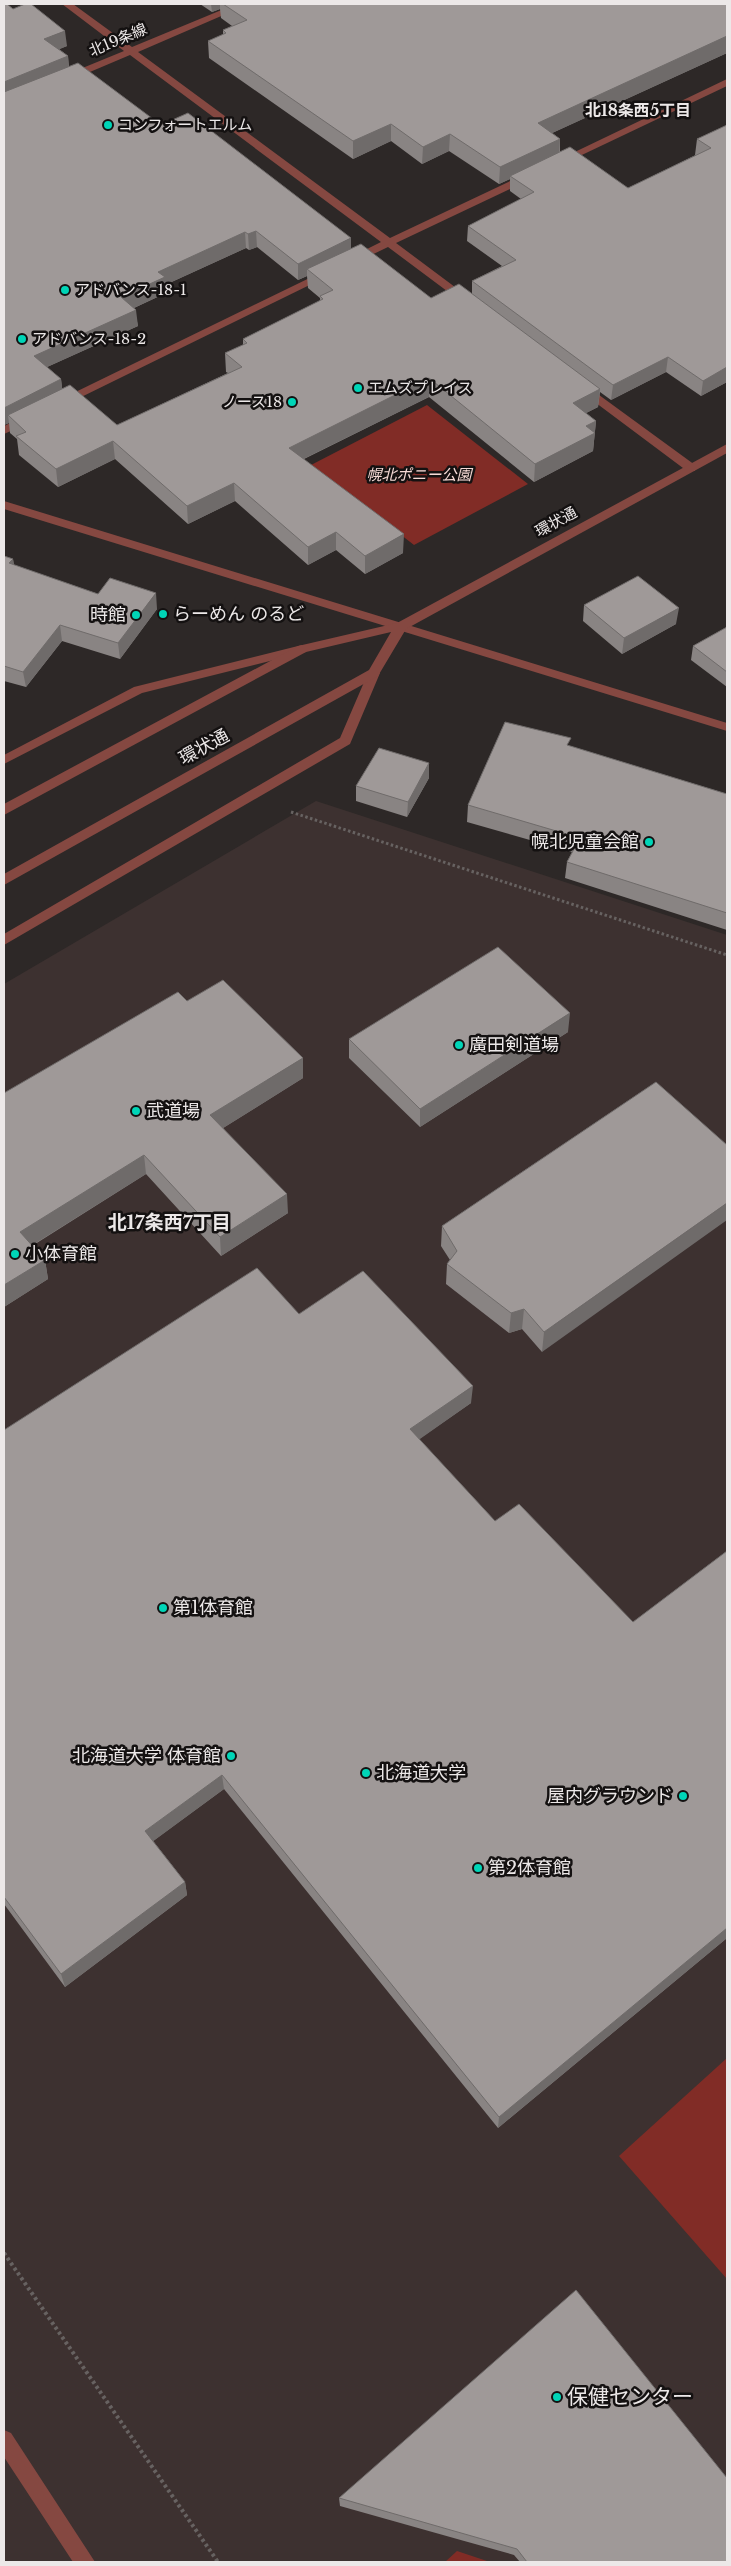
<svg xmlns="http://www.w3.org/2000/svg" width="731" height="2566" font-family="'Libre Baskerville','Noto Sans JP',serif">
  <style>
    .built { fill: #3d3130 }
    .green { fill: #812c26 }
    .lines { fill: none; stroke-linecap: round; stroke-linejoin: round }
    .path-far1 { stroke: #676261; stroke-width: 3; stroke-dasharray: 2.5 2.5; stroke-linecap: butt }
    .path { stroke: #676261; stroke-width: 4; stroke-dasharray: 3 3; stroke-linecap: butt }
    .service { fill: #854841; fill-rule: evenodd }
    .minor { fill: #854841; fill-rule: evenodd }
    .tertiary { fill: #854841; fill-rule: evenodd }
    .wall { fill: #898483; fill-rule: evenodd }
    .shaded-wall { fill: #6f6b6a }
    .building { fill: #9f9998; stroke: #6f6b6a }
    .poi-dot { fill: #00d5b7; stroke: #141111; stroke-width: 2 }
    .labels { text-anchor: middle; stroke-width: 5; stroke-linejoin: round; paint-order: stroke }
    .far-street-label { font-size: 15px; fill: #ece8e8; stroke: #141111 }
    .far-poi-label { font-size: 15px; fill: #ece8e8; stroke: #141111; text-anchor: start }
    .far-park-label { font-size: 15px; font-style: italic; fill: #f6dad6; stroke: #141111 }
    .far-neighbourhood-label { font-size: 16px; font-weight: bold; fill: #ece8e8; stroke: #141111 }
    .poi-label { font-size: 18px; fill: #ece8e8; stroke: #141111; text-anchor: start }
    .street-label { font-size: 18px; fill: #ece8e8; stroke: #141111 }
    .neighbourhood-label { font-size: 19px; font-weight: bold; fill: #ece8e8; stroke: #141111 }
    .near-poi-label { font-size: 21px; fill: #ece8e8; stroke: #141111; text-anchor: start }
  </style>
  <rect width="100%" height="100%" fill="#2d2827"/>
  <path class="built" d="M316 801 727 935V2562H4V984Z"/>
  <path class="green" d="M427 405 528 484 414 545 311 465Z
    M727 2058V2279L619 2156Z
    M457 2551 490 2562H445Z"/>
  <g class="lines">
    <path class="path-far1" d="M291 812 727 955"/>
    <path class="path" d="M4 2253 218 2562"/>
    <path class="service" d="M302 645 306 646 308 649 306 652 142 693 4 764V755L134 687Z
      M374 669 380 673 350 744 4 945V934L340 738 368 673Z
      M4 2430 11 2433 95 2562H73L4 2457Z"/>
    <path class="minor" d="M62 4H73L132 47 236 4H249L138 52 390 238 523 175H531V179L396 243 471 299V303H463L388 247 357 262H349V258L381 242 130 55 71 80H63V76L124 51Z
      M727 79V86L565 163 556 161Z
      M326 270 330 271V275L65 405H57L55 402Z
      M584 384 695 465V471H687L580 391V385Z
      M27 415 33 419 31 422 4 434V426Z
      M4 501 727 723V731L4 509Z"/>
    <path class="tertiary" d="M727 444V453L406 629 378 676 4 885V874L369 670 391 632 306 652 4 815V804L298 646 397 623Z"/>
  </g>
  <path class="wall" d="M4 4 67 46 59 49 68 56 69 67 161 125 351 248 431 298 472 294V281L502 266 467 241 468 226 521 199 510 191V179L499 184 449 151 422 164 391 141 353 159 209 58 208 41 223 35V30L232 26 221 18 220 9 212 12 200 4H727V53L552 133 560 139V152L628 188 696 155H695L697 139 727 125V382L701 396 666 372 611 400 600 392 598 407 586 413 596 421 593 451 534 482 429 397 304 459 403 553 365 574 336 550 308 565 235 501 188 524 115 459 58 487 19 455 17 439 10 433 9 423 4 425ZM257 247 298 280 307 276 308 288 320 298V301L243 339V345L225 353 226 372 228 373 117 425 62 388 61 379 47 367 138 326 134 308 166 293 165 285 246 248 249 250Z
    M4 556 13 559 14 565 98 594 157 609 120 659 62 641 26 687 4 681Z
    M584 605 676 624 622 654 583 621Z
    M727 627V687L691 660 693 646Z
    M570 746 727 794V930L565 878 567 862 572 852 467 822 468 805Z
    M429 763V778L407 817 356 801V786Z
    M568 1032 420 1127 349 1058V1039Z
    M303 1078 223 1128 288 1213 221 1256 146 1174 32 1246 45 1260 48 1279 4 1307V1093Z
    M656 1082 542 1352 522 1329 509 1333 446 1284 447 1264 450 1260 441 1246 442 1226Z
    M299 1314 471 1403 419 1439 495 1521 633 1622 727 1551V1938L498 2128 224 1789 153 1841 185 1882 187 1895 65 1987 4 1904V1430Z
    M339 2498 727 2562H520L514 2555 340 2506Z"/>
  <path class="shaded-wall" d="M211 4H220V9L212 12Z
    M65 31 67 46 46 55 44 39Z
    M727 36V53L537 140 538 123Z
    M68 56 69 72 4 99V82Z
    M391 124V141L353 159V141Z
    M450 134 449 151 422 164 423 147Z
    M560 139 559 156 510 176V179L499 184 500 167Z
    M256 231 257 247 249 250 248 234Z
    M245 232 246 248 165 285 166 293 123 313 121 297 158 272Z
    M351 238V254L307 269V276L298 280V264Z
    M136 310 138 326 36 372 34 356Z
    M668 357 666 372 611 400 613 385Z
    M727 367V382L701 396 703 381Z
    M429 378V397L289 466V448Z
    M61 379 63 395 8 415 9 423 4 425V408Z
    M600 389 598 407 571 421 573 403Z
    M596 421 593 451 534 482 535 464 586 426Z
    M113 441 115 459 58 487 56 469Z
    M234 483 235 501 188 524 187 506Z
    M336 532V550L308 565V547Z
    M404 534 403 553 365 574V556Z
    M13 559 15 575 9 563Z
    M156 593 157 609 120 659 118 643Z
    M679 608 676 624 622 654 624 638Z
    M60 625 62 641 26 687 23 672Z
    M429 763V778L407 817 408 802Z
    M570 1013 568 1032 420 1127V1109Z
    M303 1058V1078L212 1135 210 1115Z
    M144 1155 146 1174 23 1251 20 1232Z
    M287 1194 288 1213 221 1256 220 1237Z
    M727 1203V1220L542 1352 544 1332Z
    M45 1260 48 1279 4 1307V1285Z
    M524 1309 522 1329 509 1333 511 1313Z
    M473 1386 471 1403 410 1446V1429Z
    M222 1775 224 1789 148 1845 145 1831Z
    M185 1882 187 1895 65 1987 61 1974Z
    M727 1928V1938L498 2128 499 2117Z"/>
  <path class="building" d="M4 4H7L13 9 25 4H31L65 31 44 39 68 56 4 82Z
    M223 4H727V36L538 123 560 139 500 167 450 134 423 147 391 124 353 141 208 41 226 33 223 30 247 20Z
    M78 63 161 125 188 113 351 238 298 264 256 231 248 234 245 232 158 272 165 277 121 297 136 310 34 356 61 379 4 408V92Z
    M727 125V367L703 381 668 357 613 385 472 281 516 260 468 226 534 192 510 176 570 147 628 188 711 148 697 139Z
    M361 244 431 298 459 284 600 389 573 403 596 421 586 426 595 433 535 464 429 378 289 448 404 534 365 556 336 532 308 547 234 483 187 506 113 441 56 469 16 436 26 432 8 415 70 385 117 425 242 367 225 353 247 343 243 339 323 299 320 296 333 290 307 269Z
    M4 556 13 559 9 563 98 594 110 578 156 593 118 643 60 625 23 672 4 666Z
    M638 576 679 608 624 638 584 605Z
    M727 627V672L693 646Z
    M505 722 571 738 567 745 727 794V913L567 862 580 838 468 805Z
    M379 748 429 763 408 802 356 786Z
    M498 947 570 1013 420 1109 349 1039Z
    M223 980 303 1058 210 1115 287 1194 220 1237 144 1155 20 1232 45 1260 4 1285V1093L178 992 187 1001Z
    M656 1082 727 1145V1203L544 1332 524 1309 511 1313 447 1264 457 1251 442 1226Z
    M257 1268 299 1314 363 1271 473 1386 410 1429 495 1521 519 1504 633 1622 727 1551V1928L499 2117 222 1775 145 1831 185 1882 61 1974 4 1897V1430Z
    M576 2290 727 2478V2562H527L517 2549 339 2498Z"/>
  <g class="poi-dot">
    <circle cx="108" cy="125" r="5"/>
    <circle cx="65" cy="290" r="5"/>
    <circle cx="22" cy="339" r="5"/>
    <circle cx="358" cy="388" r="5"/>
    <circle cx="292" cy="402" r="5"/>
    <circle cx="163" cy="614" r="5"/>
    <circle cx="136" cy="615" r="5"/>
    <circle cx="649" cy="842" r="5"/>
    <circle cx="459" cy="1045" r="5"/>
    <circle cx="136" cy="1111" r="5"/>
    <circle cx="15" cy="1254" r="5"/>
    <circle cx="163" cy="1608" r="5"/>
    <circle cx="231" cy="1756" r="5"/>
    <circle cx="366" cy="1773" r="5"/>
    <circle cx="683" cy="1796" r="5"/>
    <circle cx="478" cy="1868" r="5"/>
    <circle cx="557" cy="2397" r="5"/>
  </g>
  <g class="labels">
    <g class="far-street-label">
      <text transform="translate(118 40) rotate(-23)" y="5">北19条線</text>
      <text transform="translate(556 522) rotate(-29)" y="5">環状通</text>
    </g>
    <g class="far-poi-label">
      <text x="118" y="130">コンフォートエルム</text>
      <text x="75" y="295">アドバンス-18-1</text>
      <text x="32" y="344">アドバンス-18-2</text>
      <text x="368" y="393">エムズプレイス</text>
      <text x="282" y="407" text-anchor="end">ノース18</text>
    </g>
    <g class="far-park-label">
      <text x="419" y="480">幌北ポニー公園</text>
    </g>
    <g class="far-neighbourhood-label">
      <text x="638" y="116">北18条西5丁目</text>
    </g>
    <g class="poi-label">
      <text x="173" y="620">らーめん のるど</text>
      <text x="126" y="621" text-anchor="end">時館</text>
      <text x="639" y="848" text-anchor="end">幌北児童会館</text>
      <text x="469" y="1051">廣田剣道場</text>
      <text x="146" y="1117">武道場</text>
      <text x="25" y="1260">小体育館</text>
      <text x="173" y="1614">第1体育館</text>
      <text x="221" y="1762" text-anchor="end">北海道大学 体育館</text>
      <text x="376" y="1779">北海道大学</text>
      <text x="673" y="1802" text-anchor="end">屋内グラウンド</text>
      <text x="488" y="1874">第2体育館</text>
    </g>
    <g class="street-label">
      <text transform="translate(204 747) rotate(-29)" y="6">環状通</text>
    </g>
    <g class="neighbourhood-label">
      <text x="169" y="1229">北17条西7丁目</text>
    </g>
    <g class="near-poi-label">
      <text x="567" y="2404">保健センター</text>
    </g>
  </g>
  <rect width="731" height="2566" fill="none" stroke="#ece8e8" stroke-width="10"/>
</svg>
